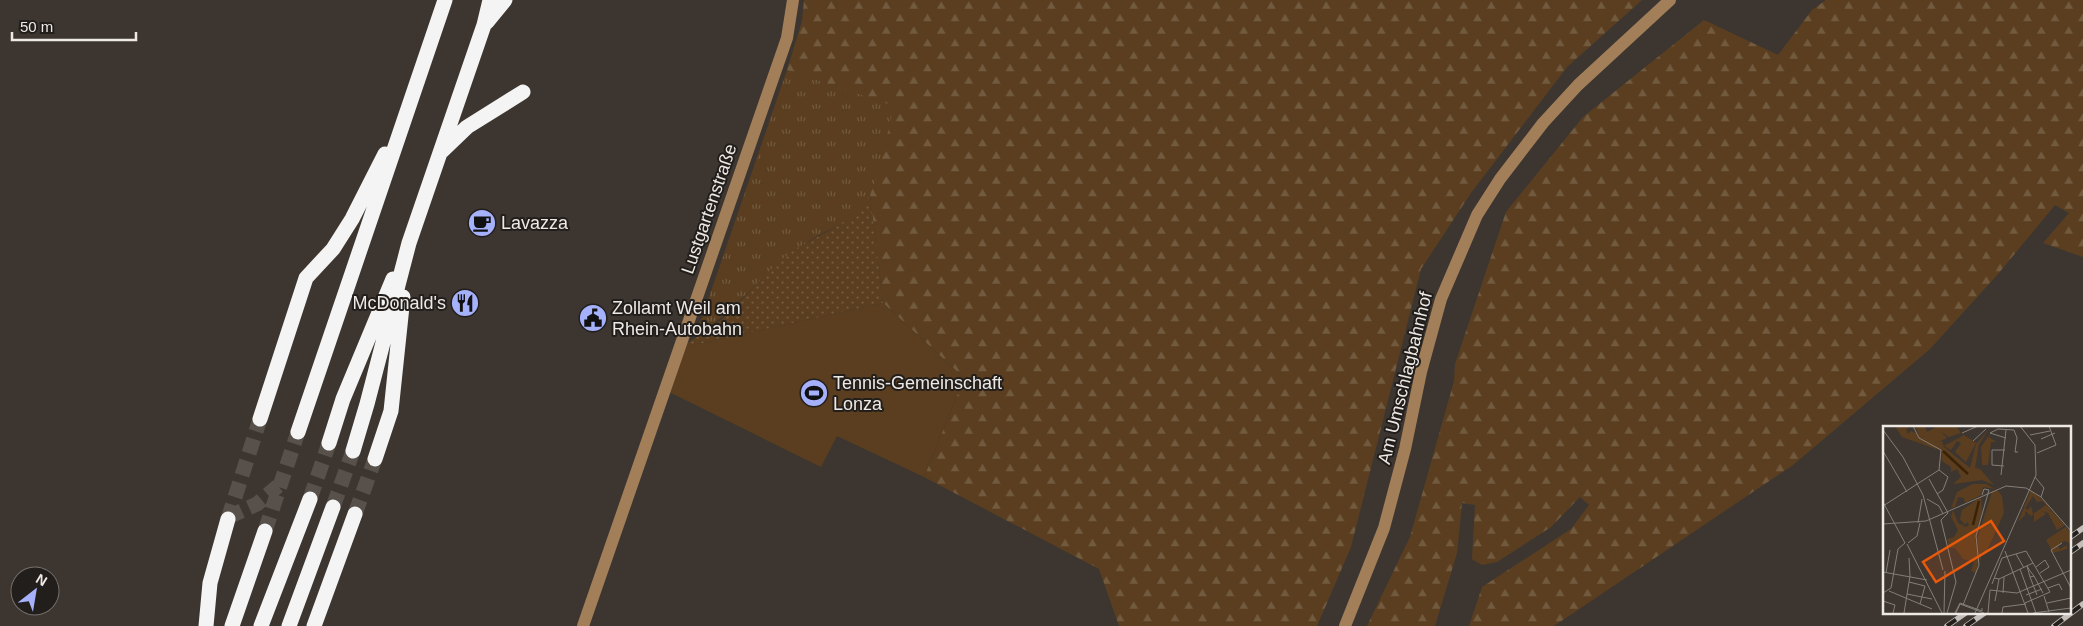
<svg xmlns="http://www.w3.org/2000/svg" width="2083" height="626" font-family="Arial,sans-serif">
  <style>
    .grass { fill: url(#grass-tufts) }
    .forest { fill: url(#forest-firs) }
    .park { fill: #5a3e1f }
    .garden { fill: url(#garden-dots) }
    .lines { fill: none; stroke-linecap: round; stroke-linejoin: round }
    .highway-tunnel { stroke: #58514b; stroke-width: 15; stroke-dasharray: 15 8; stroke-linecap: butt }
    .minor { stroke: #a37f59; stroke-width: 12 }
    .highway { stroke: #f4f4f4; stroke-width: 15 }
    .rail-casing { stroke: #c3beb9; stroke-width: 5.5 }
    .rail { stroke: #211e1b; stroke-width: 4; stroke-dasharray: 11; stroke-linecap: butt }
    .labels { text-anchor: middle; stroke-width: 4; stroke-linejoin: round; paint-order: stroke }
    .street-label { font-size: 18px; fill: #eee9e5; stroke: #211e1b }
    .poi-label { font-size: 18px; fill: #eee9e5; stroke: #211e1b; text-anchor: start }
    .inset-river { fill: none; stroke: #3a2205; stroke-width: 2.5 }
    .inset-road { fill: none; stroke: #847e78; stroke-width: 1 }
    .view { fill: #e8590c; fill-opacity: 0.15; stroke: #e8590c; stroke-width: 2.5 }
    .inset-edge { fill: none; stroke: #eee9e5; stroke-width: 2.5 }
  </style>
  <defs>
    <pattern id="grass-tufts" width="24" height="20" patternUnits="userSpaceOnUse" patternTransform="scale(1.25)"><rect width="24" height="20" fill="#5a3e1f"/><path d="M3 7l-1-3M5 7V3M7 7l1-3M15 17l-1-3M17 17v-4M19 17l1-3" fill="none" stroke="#725a3f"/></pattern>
    <pattern id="forest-firs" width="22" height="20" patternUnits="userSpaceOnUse" patternTransform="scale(1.25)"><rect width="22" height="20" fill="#5a3e1f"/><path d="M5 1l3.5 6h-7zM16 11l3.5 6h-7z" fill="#725a3f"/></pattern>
    <pattern id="garden-dots" width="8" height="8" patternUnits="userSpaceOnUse" patternTransform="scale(1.25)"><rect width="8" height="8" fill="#5a3e1f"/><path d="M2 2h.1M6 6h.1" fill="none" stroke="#725a3f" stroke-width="1.8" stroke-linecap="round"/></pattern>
  </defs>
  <rect width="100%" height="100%" fill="#3d3630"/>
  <path class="grass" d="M787 70 895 105C887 137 883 180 863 207 852 222 830 228 814 238 769 265 738 308 695 338Z"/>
  <path class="forest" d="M804 0H1642L1567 67 1471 193 1421 269 1351 547 1317 626H1119L1099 569 924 477 964 378 883 303 870 195 879 170 894 106 787 70 802 21Z
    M1826 0H2083V257L2043 243 2069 213 2055 205 1998 274 1930 349 1793 465 1554 626H1469L1482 587 1571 529 1589 505 1580 497 1551 527 1497 562 1482 565 1472 559 1475 505 1462 503 1457 553 1435 626H1367L1410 537 1454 381 1455 364 1506 212 1583 117 1704 20 1778 55 1812 10Z"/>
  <path class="park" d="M883 303 964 378 924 477 837 436 821 467 665 390 680 348Z"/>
  <path class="garden" d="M870 195 883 303 680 348C693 339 708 330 721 320 745 299 764 272 790 253 817 234 852 225 870 195Z"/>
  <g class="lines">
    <path class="highway-tunnel" d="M310 499 329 443
      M333 507 353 451
      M355 514 375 459
      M228 517 257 504 278 486
      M228 519 260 419
      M265 531 298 432"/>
    <path class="minor" d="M583 626 787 38 793 0
      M1345 626 1384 528 1405 449 1421 372 1441 299 1477 215 1500 179 1543 123 1578 85 1670 0"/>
    <path class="highway" d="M487 22 505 0
      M442 151 467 127 523 92
      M260 419 306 278 333 249 352 219 385 154
      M298 432 445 0
      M329 443 343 399 393 279
      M353 451 367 404 409 243 484 25 490 0
      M375 459 391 411 403 297
      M206 626 210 583 228 519
      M232 626 265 531
      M261 626 310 499
      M289 626 333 507
      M314 626 355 514"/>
    <defs>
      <path id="rail" d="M2069 538 2083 528
        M2069 553 2083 543
        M1947 626 1967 612
        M1966 626 1986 612
        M2054 626 2083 604"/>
    </defs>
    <use href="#rail" class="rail-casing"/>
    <use href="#rail" class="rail"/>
  </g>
  <defs>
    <symbol id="cafe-disc" viewBox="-11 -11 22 22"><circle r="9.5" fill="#a6b1fc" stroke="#211e1b"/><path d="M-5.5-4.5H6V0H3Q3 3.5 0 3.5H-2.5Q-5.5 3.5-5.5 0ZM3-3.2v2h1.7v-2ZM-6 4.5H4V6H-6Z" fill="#111"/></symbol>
    <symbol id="restaurant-disc" viewBox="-11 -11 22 22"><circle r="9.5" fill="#a6b1fc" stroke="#211e1b"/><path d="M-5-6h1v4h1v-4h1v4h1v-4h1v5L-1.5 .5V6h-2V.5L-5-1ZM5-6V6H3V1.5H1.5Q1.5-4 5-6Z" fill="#111"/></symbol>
    <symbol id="civic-disc" viewBox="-11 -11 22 22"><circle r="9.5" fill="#a6b1fc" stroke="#211e1b"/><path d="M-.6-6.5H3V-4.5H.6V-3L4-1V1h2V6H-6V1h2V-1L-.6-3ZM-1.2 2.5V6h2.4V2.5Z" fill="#111"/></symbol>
    <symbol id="stadium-disc" viewBox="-11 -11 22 22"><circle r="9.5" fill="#a6b1fc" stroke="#211e1b"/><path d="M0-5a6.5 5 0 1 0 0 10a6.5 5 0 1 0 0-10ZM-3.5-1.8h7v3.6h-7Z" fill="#111"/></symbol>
  </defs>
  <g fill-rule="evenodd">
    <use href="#cafe-disc" x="466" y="207" width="32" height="32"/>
    <use href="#restaurant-disc" x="449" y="287" width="32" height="32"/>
    <use href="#civic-disc" x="577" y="302" width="32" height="32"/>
    <use href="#stadium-disc" x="798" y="377" width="32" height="32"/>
  </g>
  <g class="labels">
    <g class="street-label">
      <text transform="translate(709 209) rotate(-71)" y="6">Lustgartenstraße</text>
      <text transform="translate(1405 378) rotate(-76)" y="6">Am Umschlagbahnhof</text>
    </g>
    <g class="poi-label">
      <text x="501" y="229">Lavazza</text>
      <text x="446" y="309" text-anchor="end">McDonald's</text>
      <text x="612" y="314">Zollamt Weil am<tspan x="612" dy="21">Rhein-Autobahn</tspan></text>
      <text x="833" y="389">Tennis-Gemeinschaft<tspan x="833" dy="21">Lonza</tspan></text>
    </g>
  </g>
  <g transform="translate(1883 426)">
    <rect width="188" height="188" fill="#3d3630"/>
    <path d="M32 0H42L44 6 55 0H73L78 7 66 11 58 6 64 12 55 16 37 11ZM81 9 93 17 83 36 72 26 78 17 74 15 68 24 61 20ZM148 64 164 78 168 84 166 86 169 85 182 99 174 104 165 87 160 85 163 88 151 96V88L148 90 142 85V89L135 96ZM150 70 154 76 160 75 163 79 150 88 148 80 145 84 142 82ZM183 101 187 106V117L181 115 175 120 177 123 184 119V123L170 127 163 114Z" fill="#5a3e1f" fill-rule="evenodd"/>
    <path d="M12 0H28L23 3 25 8 28 5 55 16 59 15 61 21 87 42 93 18 106 3 96 18 92 42 97 43 111 59 99 54 70 58 78 51 74 43 68 46V41L59 35V25L19 11ZM90 58H103L112 63 100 61 98 69 82 77 81 72 75 71 72 81 68 82 74 66ZM114 64 119 70 121 87 102 129 99 125 97 137 94 113 109 66ZM98 71 99 86 92 113 96 132 93 147 88 145 91 136 80 133 72 122H67L64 113 71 111 75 104 68 91 70 84 75 97 83 101 86 99 84 96 82 99 77 93 79 84Z" fill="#5a3e1f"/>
    <path d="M107 8 106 11 113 16H108L105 39H99L98 21Z" fill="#5a3e1f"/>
    <path class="inset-river" d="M60 25 85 48M90 99 96 75"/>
    <path class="inset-road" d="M0 4 20 31 40 69 60 144M79 7 95 0M147 9 167 5M123 12 107 7 115 3 131 4 134 12 132 26H135M158 13 172 7M90 15 103 3M0 25 24 66M154 27 173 19 166 0M121 40 109 39V24H122M118 49 123 4M46 53 65 87 58 94 73 156 64 187M54 68 60 64 65 51 56 44M158 71 188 105M44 73 56 80 60 88M0 76 22 117M0 80 56 44 58 24 36 12 30 0M35 97 39 73M0 98 43 95 123 60 143 62 158 71 161 62 152 51M25 117 34 110 37 97M179 117 168 124 188 162M24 118 59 187M122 125 145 187M133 128 141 142M144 140 147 145 151 150 147 151ZM153 141 162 134 166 141 157 147M137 143 153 187M0 146 44 154M3 147 7 124M151 150 160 167M147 151 154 169M111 152 116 153 150 137M26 156 42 160 37 178M109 158 119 132 143 125 167 166M165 162 176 158 179 164M6 165 49 183M0 167 8 162 15 123 22 117M120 167 121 151M24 168 49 173M143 169 159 163M161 170 166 186M0 175 12 179 10 187M112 175 116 153M142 177 167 166M164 177 188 172M80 179 96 139 93 110 106 64 101 63 99 69M21 187 27 150 26 132M61 187 62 145M72 187 77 177 99 185V182M73 187 77 178 101 187M92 187 153 49 152 19 137 0M105 187 107 164 134 167 188 144M119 187 120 181 143 178M150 187 188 182"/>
    <path class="view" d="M108 95 121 115 53 156 40 136Z"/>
    <rect width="188" height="188" class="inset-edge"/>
  </g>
  <g transform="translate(35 591) rotate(31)"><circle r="24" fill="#211e1b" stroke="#736f6c"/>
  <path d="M0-4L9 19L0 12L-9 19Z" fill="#a6b1fc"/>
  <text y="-8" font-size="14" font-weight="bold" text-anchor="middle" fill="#eee9e5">N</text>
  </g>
  <path d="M12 32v8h124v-8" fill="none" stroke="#eee9e5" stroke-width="2.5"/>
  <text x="20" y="32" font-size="15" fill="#eee9e5" stroke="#211e1b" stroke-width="4" paint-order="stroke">50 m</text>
</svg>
